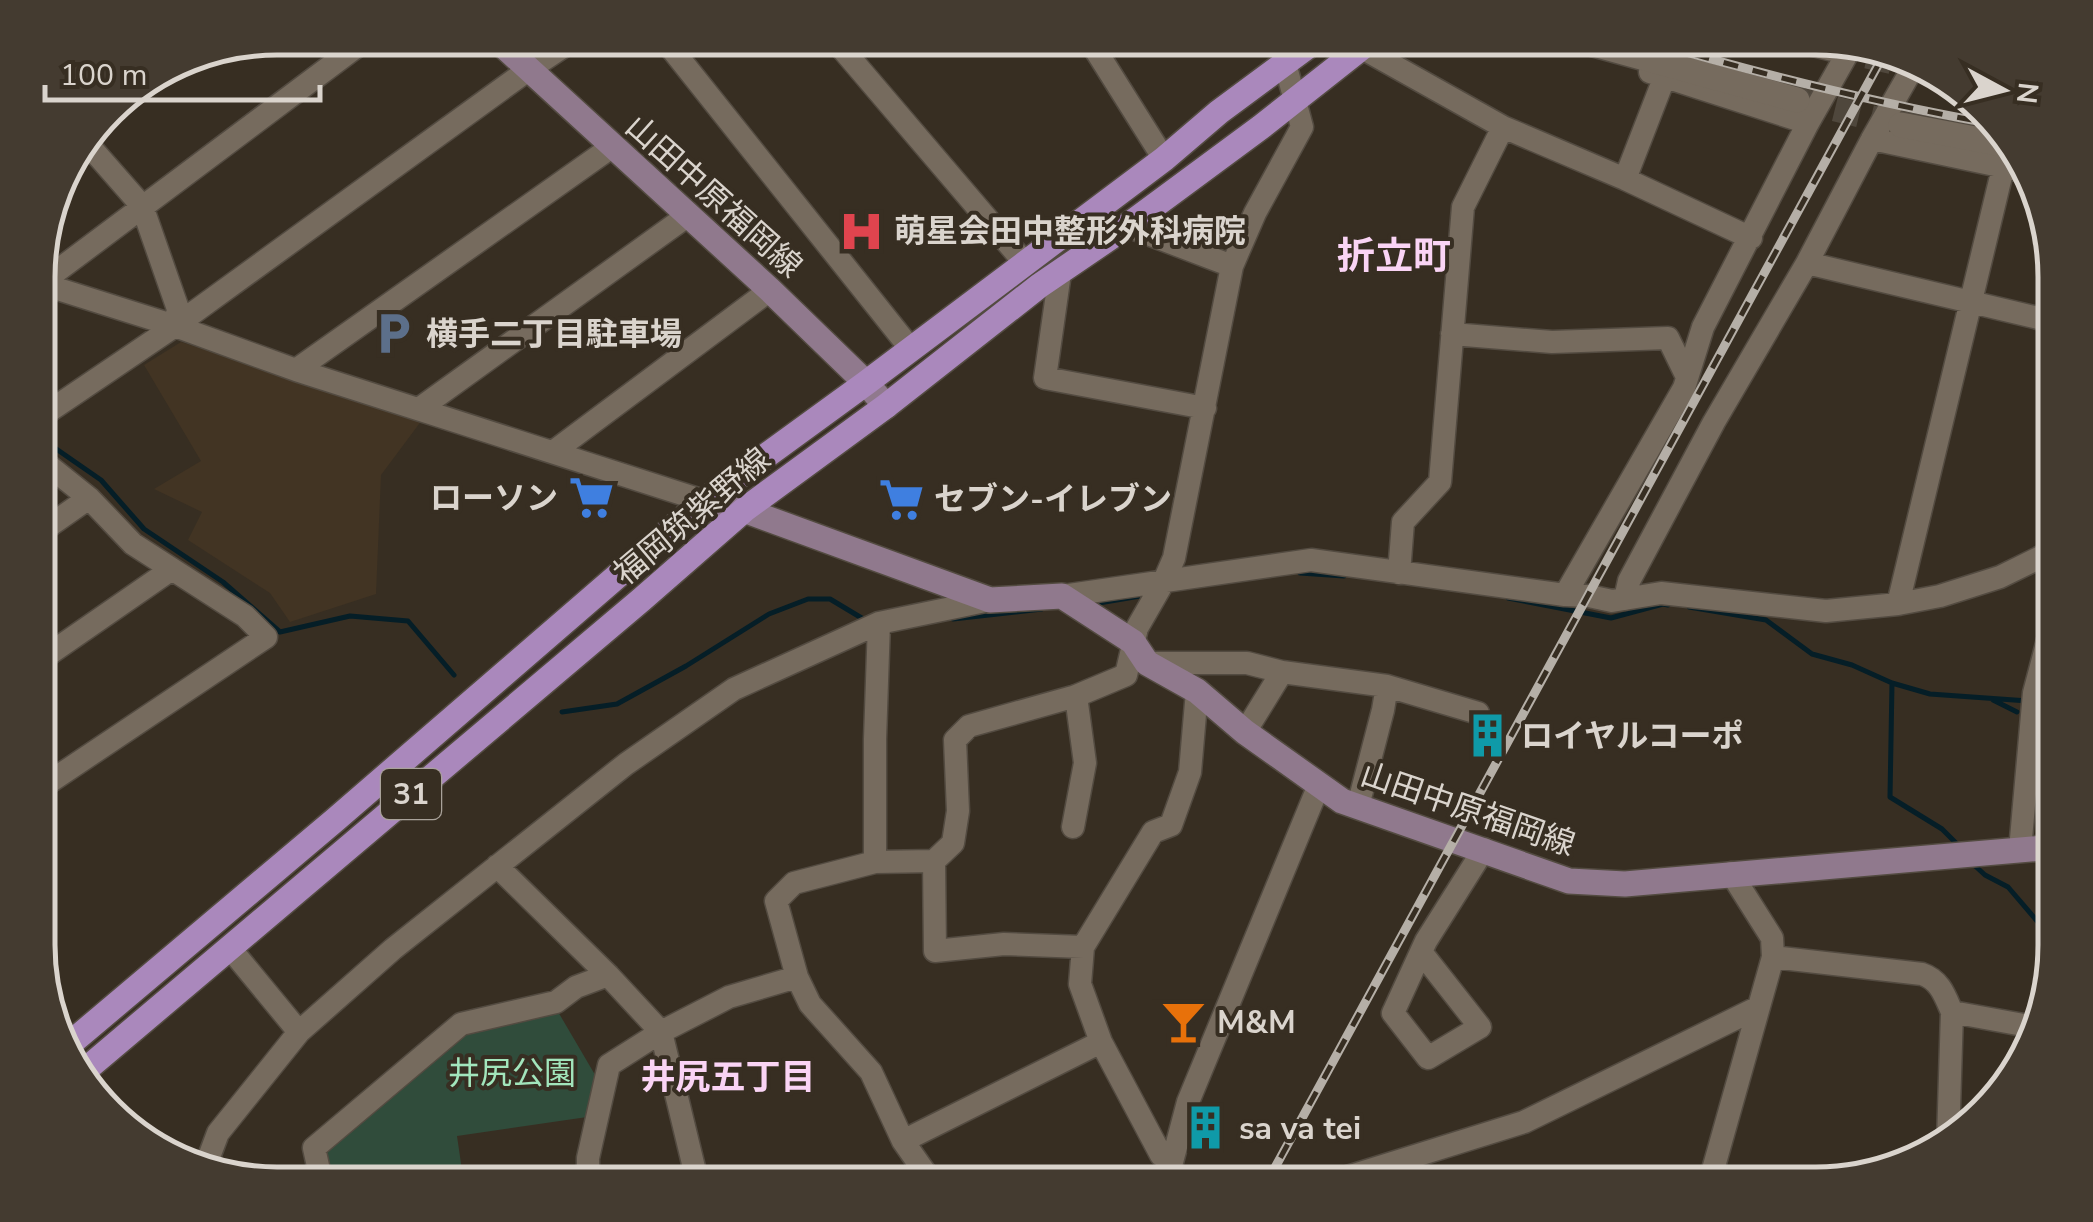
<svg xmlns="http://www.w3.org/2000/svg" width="2093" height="1222" font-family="'Nunito Sans','Noto Sans JP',sans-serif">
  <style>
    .built { fill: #423423 }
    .green { fill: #304c3b }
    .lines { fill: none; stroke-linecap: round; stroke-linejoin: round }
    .stream { stroke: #051e27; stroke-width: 5 }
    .tertiary-tunnel { stroke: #4f473c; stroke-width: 25; stroke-dasharray: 25 12; stroke-linecap: butt }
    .minor-casing { stroke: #534b41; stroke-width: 25 }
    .tertiary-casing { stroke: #534b41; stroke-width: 28 }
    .secondary-casing { stroke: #534b41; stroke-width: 28 }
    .primary-casing { stroke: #534b41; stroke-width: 28 }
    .minor { stroke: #766b5e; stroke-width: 22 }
    .tertiary { stroke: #766b5e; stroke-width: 25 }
    .secondary { stroke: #90798d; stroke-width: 25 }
    .primary { stroke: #aa88bc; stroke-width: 25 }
    .rail-casing { stroke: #b5afa7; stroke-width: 9 }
    .rail { stroke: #372e22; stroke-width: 5; stroke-dasharray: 15; stroke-linecap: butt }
    .labels { text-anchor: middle; stroke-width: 8; stroke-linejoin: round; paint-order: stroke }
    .shield { fill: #372e22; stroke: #a9a29a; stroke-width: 2.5 }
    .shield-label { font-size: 30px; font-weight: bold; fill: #dad4cd }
    .street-label { font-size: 32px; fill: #dad4cd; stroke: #372e22 }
    .poi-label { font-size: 32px; font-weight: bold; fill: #dad4cd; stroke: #372e22; text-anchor: start }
    .park-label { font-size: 32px; fill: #a2e5bc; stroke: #372e22 }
    .neighbourhood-label { font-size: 35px; font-weight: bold; fill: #fad4f5; stroke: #372e22 }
    .quarter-label { font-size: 38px; font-weight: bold; fill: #fad4f5; stroke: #372e22 }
    .rim { fill: none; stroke: #dad4cd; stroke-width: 5 }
  </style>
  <rect width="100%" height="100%" fill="#372e22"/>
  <path class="built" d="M181 342 422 420 381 475 376 594 290 622 270 593 188 540 202 512 154 489 201 461 144 365Z"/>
  <path class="green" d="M557 1010 601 1085 594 1116 457 1136 464 1184H333L323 1149 468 1027Z"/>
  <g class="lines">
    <path class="stream" d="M39 437 101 480 144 529 223 582 280 632 350 616 408 621 454 675
      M1300 573 1344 576
      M1508 598 1611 618 1663 604 1668 605
      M1093 604 1146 595
      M1689 607 1766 620 1812 654 1852 665 1892 683 1930 694 2028 701
      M953 619 1042 609
      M1892 683 1890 797 1942 829 1960 847
      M1993 700 2017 712
      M2039 702 2055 700
      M562 712 617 704 686 666 769 614 808 599H830L865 620
      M1973 864 1985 875 2008 887 2055 942"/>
    <path class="tertiary-tunnel" d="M1831 48 1933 71
      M1799 100 1901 125"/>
    <defs>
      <path id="minor" d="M663 38 910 348
        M833 38 1024 262
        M1088 38 1164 159
        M1362 48 1503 127 1625 179 1751 238
        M1650 72 1808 123
        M1872 139 2028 172
        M1625 179 1665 76
        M1127 226 1232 266
        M1807 263 1872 139 1915 64
        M1060 273 1045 378 1205 408
        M39 283 175 326 528 70 576 38
        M41 283 368 38
        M175 326 296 370 704 501
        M1452 334 1552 342 1668 338 1687 377
        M296 370 613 146
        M419 409 687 216
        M39 418 175 326 178 309 142 206 85 141
        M553 452 770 290
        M39 458 89 498 133 544 245 616 266 637 39 789
        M39 533 89 498
        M1399 573 1403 522 1440 482 1463 207 1503 127
        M1565 595 1684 388 1703 327 1808 123 1851 47
        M1062 596 1311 560 1565 595 1589 596 1612 601 1661 593 1826 611 1898 604 1940 596 2000 577 2055 550
        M1625 599 1629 581 1714 422 1807 263 2055 322
        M1898 604 2003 168
        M39 661 172 569
        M1147 663H1247L1282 672
        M1245 732 1282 672 1387 686 1478 713
        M1358 806 1383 710 1387 686
        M1073 827 1085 763 1076 696
        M2020 850 2034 693 2055 613
        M934 861 935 951 1004 944 1083 947
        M875 862V739L879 623
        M497 866 608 975 661 1032 698 1184
        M1731 873 1772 938 1773 957 1922 974C1940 980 1945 996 1952 1012L2034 1027
        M229 947 299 1032
        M1421 952 1480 1027 1428 1058 1393 1013 1426 941 1484 849
        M903 1141 1101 1042
        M1948 1141 1952 1012
        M1172 1162 1161 1155 1101 1042 1080 984 1083 947 1153 832 1171 825 1190 772 1197 691
        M206 1165 218 1133 299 1032 393 949 626 764 734 689 879 623 990 600
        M322 1184 314 1148 461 1024 556 1002 576 987 608 975
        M588 1184V1158L609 1065 661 1032 729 997 797 977
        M933 1184 903 1141 871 1072 810 1004 797 977 776 901 794 883 875 862 934 861 953 843 958 811 955 740 969 726 1076 696 1126 675 1137 628 1164 581 1174 558 1232 266 1255 213 1302 127 1285 63
        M1086 1184 1089 1180 1168 1177
        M1168 1184V1177L1188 1102 1319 785
        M1325 1184 1524 1122 1759 1007
        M1677 1184 1682 1182 1702 1184
        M1709 1184 1773 957"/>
      <path id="tertiary" d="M1572 38 1797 100
        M1791 38 1831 48
        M1933 71 1938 72
        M1901 125 2012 146"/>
      <path id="secondary" d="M495 38 770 290 866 383 886 406
        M704 501 744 510 990 600 1062 596 1133 642 1147 663 1197 691 1245 732 1342 801 1569 881 1625 884 2055 847"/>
      <path id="primary" d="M66 1047 335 820 704 501 866 383 1164 159 1219 112 1319 38
        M77 1077 641 600 744 510 886 406 1039 286 1127 226 1261 127 1374 38"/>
    </defs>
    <use href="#minor" class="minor-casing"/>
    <use href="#tertiary" class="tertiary-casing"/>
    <use href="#secondary" class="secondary-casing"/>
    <use href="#primary" class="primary-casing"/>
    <use href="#minor" class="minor"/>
    <use href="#tertiary" class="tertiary"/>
    <use href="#secondary" class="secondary"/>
    <use href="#primary" class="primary"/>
    <defs>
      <path id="rail" d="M1637 38C1753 72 1870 102 1989 123
        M1266 1184 1883 56"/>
    </defs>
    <use href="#rail" class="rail-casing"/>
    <use href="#rail" class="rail"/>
  </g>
  <defs>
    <symbol id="hospital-bare" viewBox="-9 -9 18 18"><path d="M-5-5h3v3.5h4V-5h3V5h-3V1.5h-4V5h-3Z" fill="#e0444e" stroke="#372e22" stroke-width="2.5" paint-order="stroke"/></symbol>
    <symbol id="parking-bare" viewBox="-9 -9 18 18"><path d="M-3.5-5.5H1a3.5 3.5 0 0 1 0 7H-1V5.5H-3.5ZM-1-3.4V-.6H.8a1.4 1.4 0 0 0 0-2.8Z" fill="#5c6f8a" stroke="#372e22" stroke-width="2.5" paint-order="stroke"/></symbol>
    <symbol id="supermarket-bare" viewBox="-9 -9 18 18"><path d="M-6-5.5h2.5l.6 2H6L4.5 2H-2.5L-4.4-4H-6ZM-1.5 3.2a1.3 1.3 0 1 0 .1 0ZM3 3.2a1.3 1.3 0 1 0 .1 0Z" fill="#3f7fe0" stroke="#372e22" stroke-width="2.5" paint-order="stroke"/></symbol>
    <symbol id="building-bare" viewBox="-9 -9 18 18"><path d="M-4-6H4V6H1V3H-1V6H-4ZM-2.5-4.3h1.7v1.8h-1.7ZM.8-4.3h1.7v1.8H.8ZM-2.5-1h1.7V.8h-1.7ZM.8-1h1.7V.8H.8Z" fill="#0f9aa8" stroke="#372e22" stroke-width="2.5" paint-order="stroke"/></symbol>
    <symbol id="bar-bare" viewBox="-9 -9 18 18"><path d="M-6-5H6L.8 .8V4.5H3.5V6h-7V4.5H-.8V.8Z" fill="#e8710a" stroke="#372e22" stroke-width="2.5" paint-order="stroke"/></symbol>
  </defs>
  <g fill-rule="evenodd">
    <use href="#hospital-bare" x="830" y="200" width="63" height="63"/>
    <use href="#parking-bare" x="362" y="302" width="63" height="63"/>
    <use href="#supermarket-bare" x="560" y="466" width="63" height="63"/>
    <use href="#supermarket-bare" x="870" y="468" width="63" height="63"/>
    <use href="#building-bare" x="1456" y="704" width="63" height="63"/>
    <use href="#bar-bare" x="1152" y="990" width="63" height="63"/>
    <use href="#building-bare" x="1174" y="1096" width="63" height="63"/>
  </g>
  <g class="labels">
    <rect class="shield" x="381" y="769" width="60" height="50" rx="8"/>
    <g class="shield-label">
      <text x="411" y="804">31</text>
    </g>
    <g class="street-label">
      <text transform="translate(714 196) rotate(42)" y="11">山田中原福岡線</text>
      <text transform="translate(692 516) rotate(-40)" y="11">福岡筑紫野線</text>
      <text transform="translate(1468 809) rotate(19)" y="11">山田中原福岡線</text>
    </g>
    <g class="poi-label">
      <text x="894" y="242">萌星会田中整形外科病院</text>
      <text x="426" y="345">横手二丁目駐車場</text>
      <text x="558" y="509" text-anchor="end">ローソン</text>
      <text x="934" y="510">セブン-イレブン</text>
      <text x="1521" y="747">ロイヤルコーポ</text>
      <text x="1217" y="1033">M&amp;M</text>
      <text x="1239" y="1139">sa va tei</text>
    </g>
    <g class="park-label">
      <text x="512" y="1084">井尻公園</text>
    </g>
    <g class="neighbourhood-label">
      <text x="728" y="1089">井尻五丁目</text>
    </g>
    <g class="quarter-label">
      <text x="1394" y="269">折立町</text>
    </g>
  </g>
  <path d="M0 0H2093V1222H0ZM277 55H1816A222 222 0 0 1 2038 277V945A222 222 0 0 1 1816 1167H277A222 222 0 0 1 55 945V277A222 222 0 0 1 277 55Z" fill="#443b30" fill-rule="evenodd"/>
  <path class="rim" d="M277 55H1816A222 222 0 0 1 2038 277V945A222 222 0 0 1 1816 1167H277A222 222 0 0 1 55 945V277A222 222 0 0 1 277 55Z"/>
  <g transform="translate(2003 90) rotate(97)" stroke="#372e22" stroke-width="8" paint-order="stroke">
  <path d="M0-8L18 38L0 25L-18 38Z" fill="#dad4cd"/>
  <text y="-15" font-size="28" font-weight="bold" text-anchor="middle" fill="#dad4cd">N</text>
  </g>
  <path d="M45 85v15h275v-15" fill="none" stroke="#dad4cd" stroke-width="5"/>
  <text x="60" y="85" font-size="30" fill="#dad4cd" stroke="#372e22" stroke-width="8" paint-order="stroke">100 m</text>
</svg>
